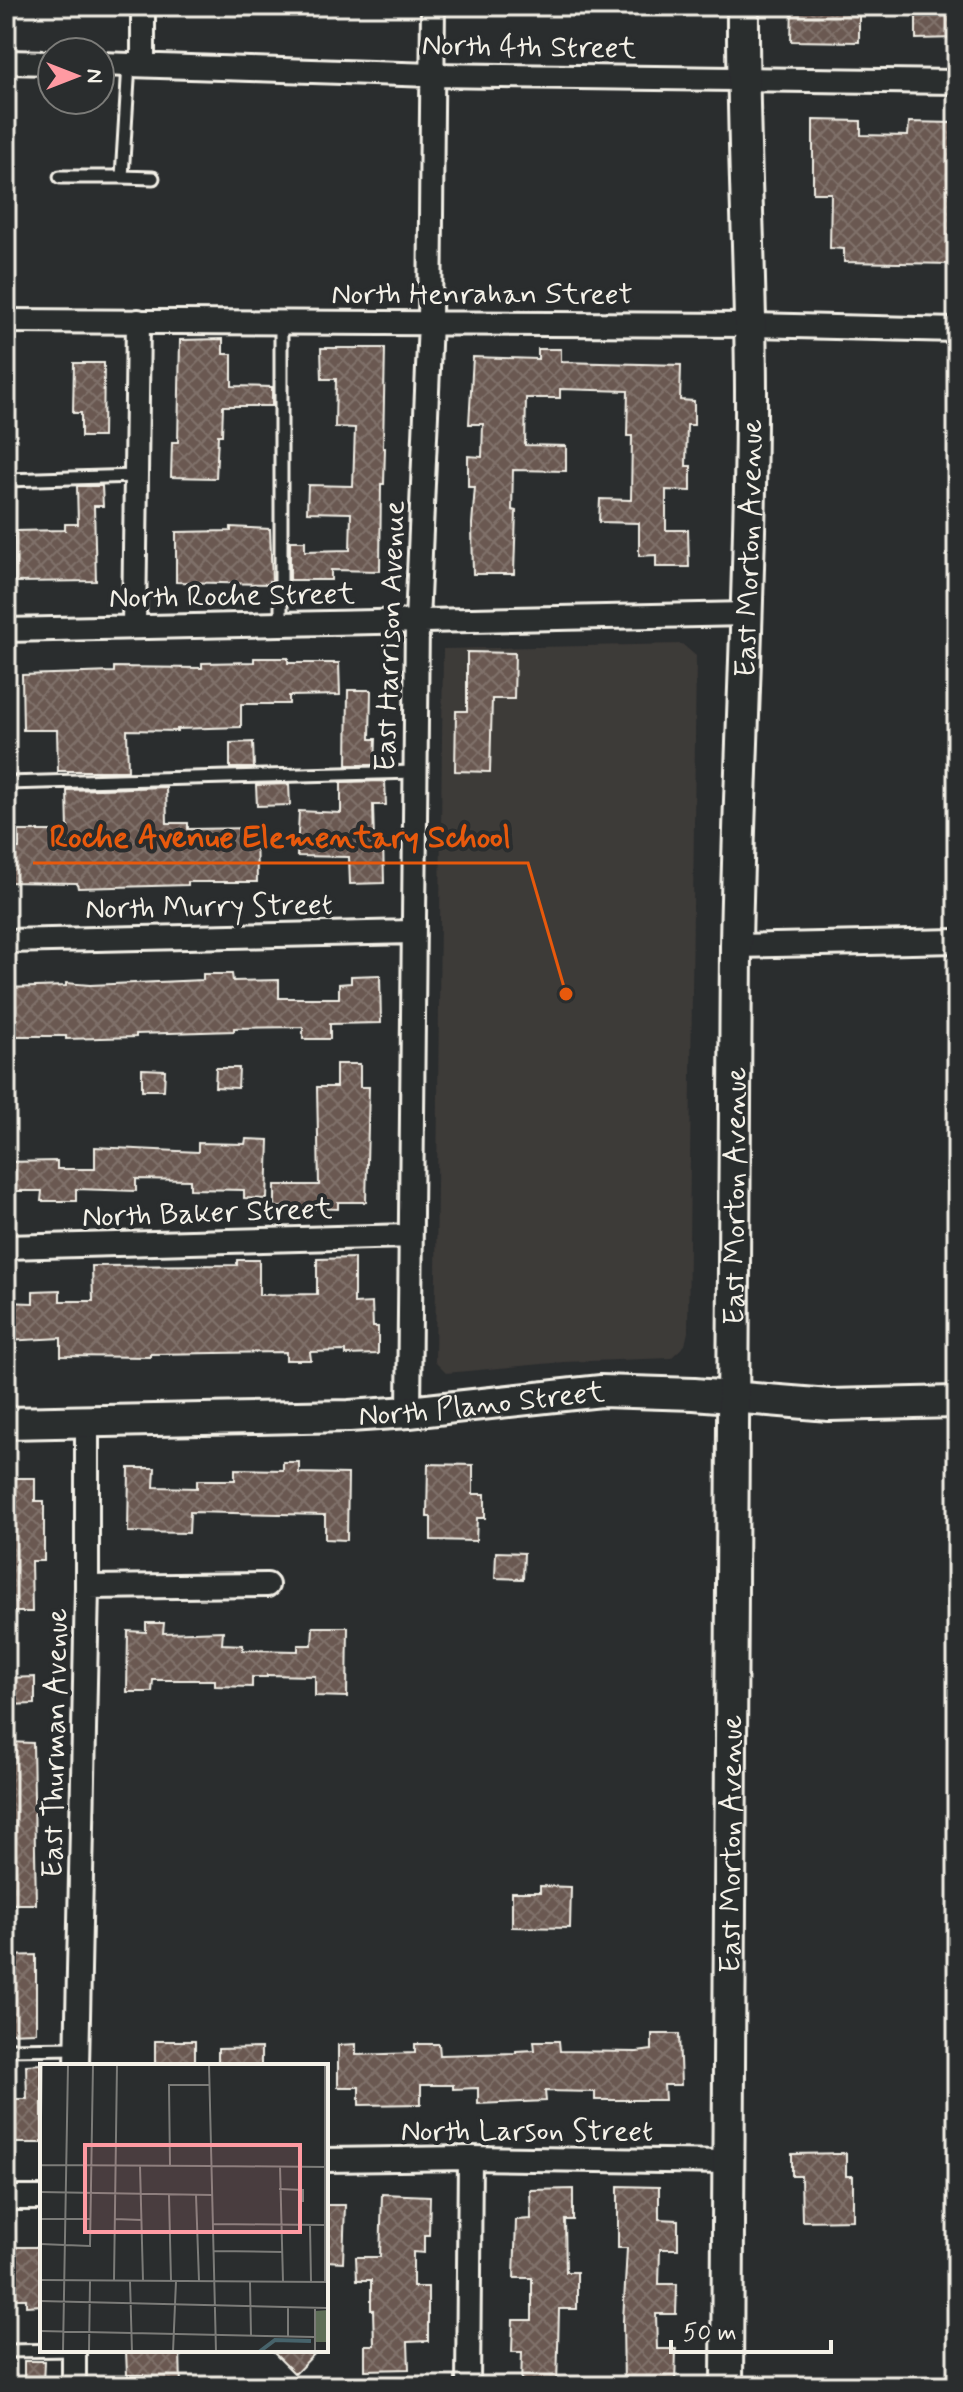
<svg xmlns="http://www.w3.org/2000/svg" width="963" height="2392" font-family="Mynerve,sans-serif">
  <style>
    .built { fill: #3d3a38 }
    .building { fill: url(#building-cross-hatch); stroke: #f4f1e8; stroke-width: 2 }
    .lines { fill: none; stroke-linecap: round; stroke-linejoin: round }
    .lane-casing { stroke: #f4f1e8; stroke-width: 17 }
    .street-casing { stroke: #f4f1e8; stroke-width: 28 }
    .secondary-casing { stroke: #f4f1e8; stroke-width: 36 }
    .lane { stroke: #2a2d2e; stroke-width: 11 }
    .street { stroke: #2a2d2e; stroke-width: 22 }
    .secondary { stroke: #2a2d2e; stroke-width: 30 }
    .labels { text-anchor: middle; stroke-width: 8; stroke-linejoin: round; paint-order: stroke }
    .street-label { font-size: 30px; fill: #f4f1e8; stroke: #2a2d2e }
    .inset-river { fill: none; stroke: #47636b; stroke-width: 4 }
    .inset-road { fill: none; stroke: #7b7b78; stroke-width: 2 }
    .view { fill: #ff9aa2; fill-opacity: 0.15; stroke: #ff9aa2; stroke-width: 4 }
    .inset-edge { fill: none; stroke: #f4f1e8; stroke-width: 4 }
    .leader { fill: none; stroke: #e8590c; stroke-width: 3 }
    .callout-dot { fill: #e8590c; stroke: #2a2d2e; stroke-width: 3 }
    .callout-label { font-size: 32px; text-anchor: middle; font-weight: bold; fill: #e8590c; stroke: #2a2d2e; stroke-width: 8; stroke-linejoin: round; paint-order: stroke }
  </style>
  <defs>
    <pattern id="building-cross-hatch" width="8" height="8" patternUnits="userSpaceOnUse" patternTransform="scale(2)"><rect width="8" height="8" fill="#6a5951"/><path d="M0 0l8 8M0 8l8-8" fill="none" stroke="#80716a"/></pattern>
  </defs>
  <rect width="100%" height="100%" fill="#2a2d2e"/>
  <filter id="ink" filterUnits="userSpaceOnUse"><feTurbulence type="fractalNoise" baseFrequency=".0125" numOctaves="2"/><feDisplacementMap in="SourceGraphic" scale="16" xChannelSelector="R" yChannelSelector="G"/><feConvolveMatrix kernelMatrix="1 2 1 2 8 2 1 2 1" color-interpolation-filters="sRGB"/></filter>
  <g filter="url(#ink)">
    <path class="built" d="M682 644 696 656 688 1332 685 1345 671 1358 564 1362 446 1373 435 1362 443 649Z"/>
    <path class="building" d="M792 6H859V42L791 41Z
      M916 6H957V38L916 39Z
      M813 120 861 121V135L908 136 909 122 955 123 952 264 844 262V249L830 248 831 193H813Z
      M223 339V354H232V386L272 387V406H223L222 435H218L216 478 171 477 172 442H178L180 340Z
      M321 348H385L383 448H385L384 484H381L380 571 331 570V580H290V541H305V551L350 550 351 513 307 512 308 485 353 486 355 428 335 427 336 379H322Z
      M538 349H561V362L681 365 680 400 694 401V425H687L686 466H691V491L666 490V530H688L689 567H656V555L639 556V523L599 522 600 499 631 500 632 436H627L628 391 560 389V398H526L525 445 566 446V471L513 470 512 510 516 511 514 574H473L472 524 475 487H468V456L482 457 483 424H469L473 357 538 359Z
      M74 363H104L103 437H81V413H73Z
      M77 486H102L103 506H94L96 581 15 582 14 531 65 530V524H78Z
      M231 527 270 529 272 581H269V584L176 582V532L231 531Z
      M467 652 515 653 514 699H492L490 772 455 771 456 711H467Z
      M254 658H288V663H339L340 695 289 696V704H241V727L177 729V731L127 730 128 771H58L57 730H23L22 675 114 672V667L202 668V663L254 662Z
      M348 690H371L370 739H376L375 765H347Z
      M253 742 254 768H230V743Z
      M385 781 386 805H373L374 841 383 840 384 883 350 884 349 857 297 856 299 811 341 813V782Z
      M289 784 290 805 257 806 256 785Z
      M166 787 167 823H188V829L256 828 257 882H188V885L78 888 77 883 6 882V848H19V831H68L67 790Z
      M203 974H232L233 981 279 980V998H339V984L351 983V976L380 975 381 1023 330 1024V1039H303V1027L234 1028V1031L136 1034V1037L66 1039V1036H6V988L66 986V983L90 985 203 980Z
      M336 1064H360V1087H369L366 1202H338V1209L275 1207V1185H319L317 1087H336Z
      M216 1068H239L238 1088 215 1087Z
      M142 1069 165 1070 164 1090H142Z
      M246 1139 269 1140 267 1199 244 1198V1190L190 1189V1180L136 1179V1191L76 1189V1201H41L42 1191H6V1162L57 1161V1169H95V1147L198 1152V1143L245 1144Z
      M354 1258V1304L372 1303 373 1327H378V1354L346 1355V1351L310 1352 311 1360H286V1352L150 1354V1357L61 1356V1338L6 1341V1302L33 1303V1291L60 1290V1301H93L92 1266 237 1265V1260H259V1295L317 1294V1259Z
      M283 1462H299V1473L348 1474 347 1540 325 1539V1515L190 1512 189 1533 128 1532 129 1468H155L154 1487 197 1488V1480H235V1469L283 1470Z
      M428 1464 473 1465V1494H485V1518H477L476 1541 431 1540V1517H427Z
      M6 1478H35V1501H44V1561H31L32 1612H6V1588H9Z
      M496 1552 524 1553 523 1579 495 1578Z
      M146 1623H164L163 1633 223 1631 222 1644 243 1645V1650L298 1651V1645H312L313 1627H348L347 1697 315 1696V1676L267 1675V1677H252V1687L215 1686V1680H153L152 1692H127L128 1631 146 1632Z
      M35 1677V1704L6 1705V1678Z
      M6 1742 33 1743 36 1904H6Z
      M540 1886 571 1887 570 1928 512 1927V1892H540Z
      M36 1955V2032L6 2033V1956Z
      M652 2034H679L681 2085H664L665 2100H595V2092L545 2091 546 2101 478 2104V2088L453 2089V2085H421V2104L359 2105V2087H338V2045L356 2044V2055L415 2053V2044H439L440 2055 516 2053V2051L535 2050 534 2041H559L560 2051 637 2052 652 2050Z
      M155 2041H195V2064L155 2066Z
      M261 2048V2066H218V2049Z
      M42 2064V2143H11V2099H27L26 2065Z
      M846 2153V2176H853V2220L802 2221 801 2176H792V2154Z
      M618 2186 659 2187V2219L678 2220V2249H660L659 2284H677L676 2314H656L657 2349H676L675 2386H624L623 2321 627 2248H618Z
      M573 2189V2220H565L566 2272H577V2309H559L557 2386H521L522 2352H512L513 2320H532V2278H514L516 2220 531 2219 530 2190Z
      M382 2194 430 2196 429 2235H424V2253L413 2252V2287H428V2341L408 2342 409 2369 365 2370V2345H374L373 2310H371V2280H357L356 2257H380Z
      M326 2205H345L343 2262 326 2261Z
      M11 2247H42V2305L26 2306V2299H12Z
      M180 2350 181 2386H144V2375H127L126 2351Z
      M271 2350H318L295 2374Z
      M24 2361H44L43 2386H24Z"/>
    <g class="lines">
      <defs>
        <path id="lane" d="M129 64 122 177 153 178
          M60 177H122
          M281 322V624
          M6 480 136 476
          M6 783 415 772
          M6 2049 78 2048
          M6 2351 74 2350"/>
        <path id="street" d="M6 62 52 63
          M100 64 432 75 957 82
          M143 65V6
          M6 321 751 325 957 330
          M134 627 138 321
          M6 630 747 614
          M6 941 413 932
          M736 946 957 941
          M6 1247 409 1236
          M409 1412 417 622 430 322 433 6
          M87 1587 267 1585
          M77 2066 87 1587V1422
          M326 2160 470 2158 729 2162
          M6 2198H42
          M74 2386V2350
          M468 2386 470 2158"/>
        <g id="secondary">
          <path id="s1" d="M6 1423 349 1416 409 1412 601 1391 694 1394 829 1405 957 1402"/>
          <path id="s2" d="M727 2386 736 946C739 770 750 594 751 418 752 281 742 144 743 6"/>
        </g>
      </defs>
      <use href="#lane" class="lane-casing"/>
      <use href="#street" class="street-casing"/>
      <use href="#secondary" class="secondary-casing"/>
      <use href="#lane" class="lane"/>
      <use href="#street" class="street"/>
      <use href="#secondary" class="secondary"/>
    </g>
  </g>
  <g class="labels">
    <g class="street-label">
      <text transform="translate(529 46) rotate(1)" y="10">North 4th Street</text>
      <text x="482" y="303">North Henrahan Street</text>
      <text dy="10" stroke="none"><textPath href="#s2" startOffset="1838">East Morton Avenue</textPath></text>
      <text transform="translate(232 595) rotate(-1)" y="10">North Roche Street</text>
      <text transform="translate(389 636) rotate(-88)" y="10">East Harrison Avenue</text>
      <text transform="translate(209 906) rotate(-1)" y="10">North Murry Street</text>
      <text dy="10" stroke="none"><textPath href="#s2" startOffset="1190">East Morton Avenue</textPath></text>
      <text transform="translate(207 1212) rotate(-2)" y="10">North Baker Street</text>
      <text dy="10" stroke="none"><textPath href="#s1" startOffset="476">North Plano Street</textPath></text>
      <text transform="translate(54 1743) rotate(-89)" y="10">East Thurman Avenue</text>
      <text dy="10" stroke="none"><textPath href="#s2" startOffset="542">East Morton Avenue</textPath></text>
      <text x="527" y="2140">North Larson Street</text>
    </g>
  </g>
  <g transform="translate(40 2064)">
    <rect width="288" height="288" fill="#2a2d2e"/>
    <path d="M288 246V278H276V247Z" fill="#5e6e57"/>
    <path class="inset-river" d="M219 288 235 276 271 277"/>
    <path class="inset-road" d="M169 0 176 288M285 0V218M0 101 171 102M100 102 103 217M130 102 129 21H170M171 102 288 103M240 102 243 218M0 108 2 0M239 125 263 126V138M0 128 172 131M129 131 131 217M156 131 159 217M0 155H51M74 155 102 156M173 160 284 161M270 161 271 218M0 180 50 182 53 0M174 187 243 188M0 216 288 218M74 216 77 0M90 217 92 288M210 218 211 272M0 237 287 244M0 267 274 273M248 273V244M23 288 28 0M49 288 50 217M133 288 136 217M275 288V245"/>
    <path class="view" d="M45 81H260V168H45Z"/>
    <rect width="288" height="288" class="inset-edge"/>
  </g>
  <path class="leader" d="M566 994L528 863H33"/>
  <circle class="callout-dot" cx="566" cy="994" r="8"/>
  <g class="callout-label">
    <text x="280" y="847">Roche Avenue Elementary School</text>
  </g>
  <rect width="963" height="2392" fill="none" stroke="#2a2d2e" stroke-width="32"/>
  <rect x="16" y="16" width="931" height="2360" fill="none" stroke="#f4f1e8" stroke-width="3" filter="url(#ink)"/>
  <g transform="translate(76 76) rotate(90)"><circle r="38" fill="#2a2d2e" stroke="#7b7b78" stroke-width="2"/>
  <path d="M0-6L14 30L0 20L-14 30Z" fill="#ff9aa2"/>
  <text y="-12" font-size="22" font-weight="bold" text-anchor="middle" fill="#f4f1e8">N</text>
  </g>
  <path d="M671 2340v12h160v-12" fill="none" stroke="#f4f1e8" stroke-width="4"/>
  <text x="683" y="2340" font-size="24" fill="#f4f1e8" stroke="#2a2d2e" stroke-width="6" paint-order="stroke">50 m</text>
</svg>
